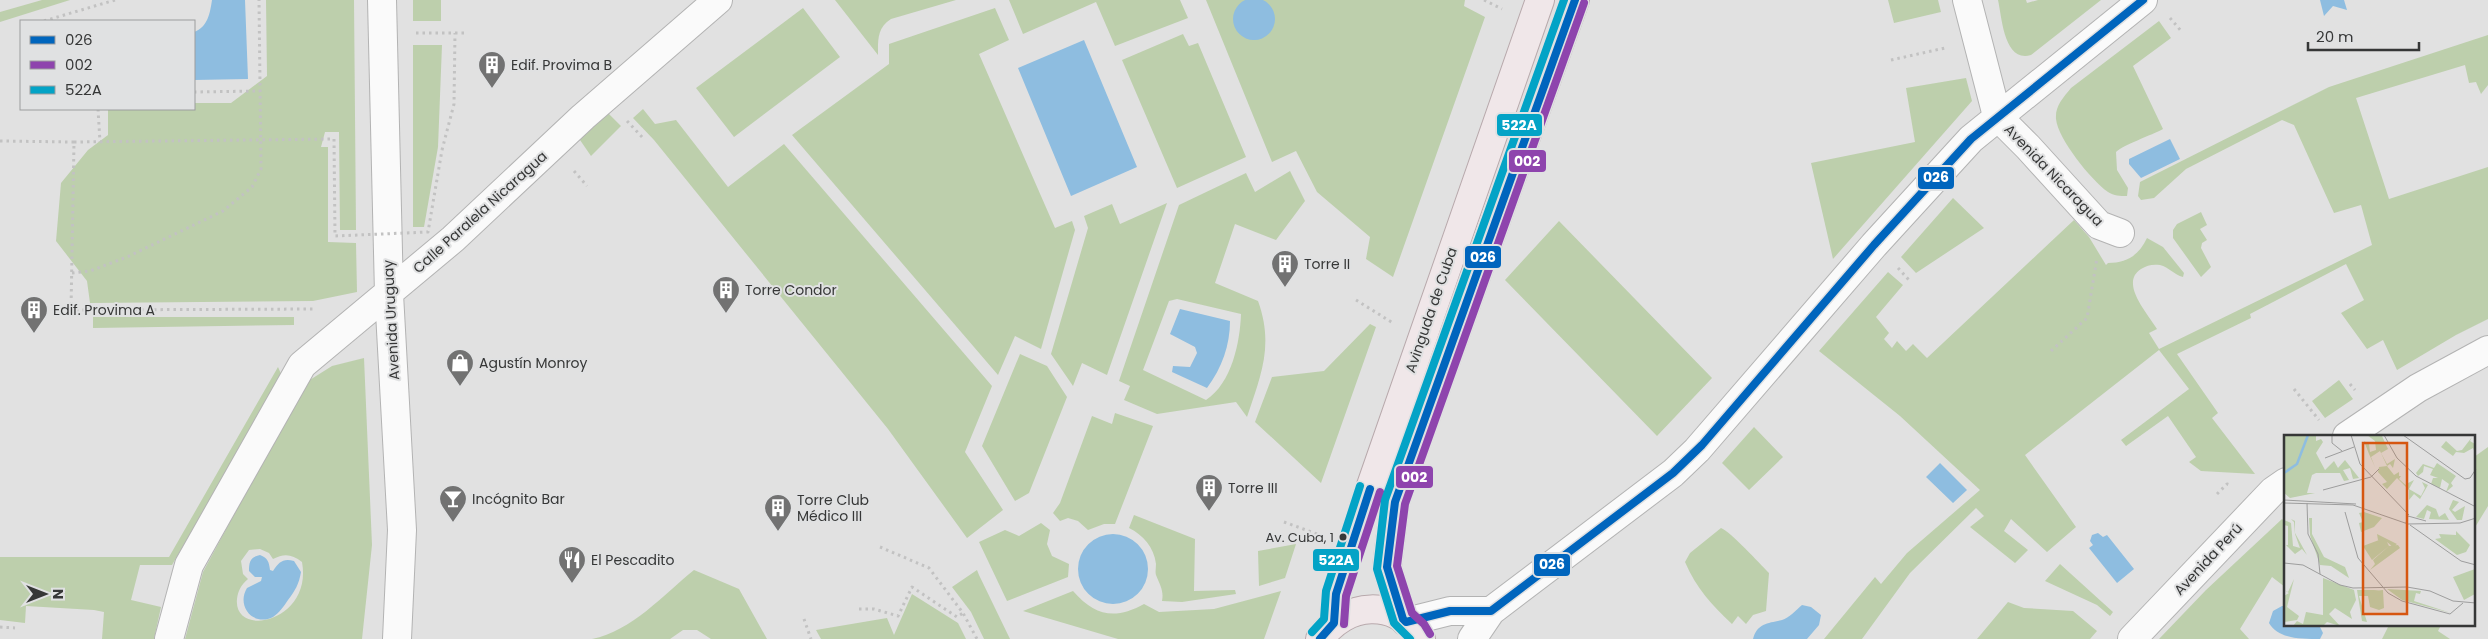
<svg xmlns="http://www.w3.org/2000/svg" width="2488" height="639" font-family="Poppins,sans-serif">
  <style>
    .green { fill: #bdcfac; fill-rule: evenodd }
    .water { fill: #8ebde0 }
    .lines { fill: none; stroke-linecap: round; stroke-linejoin: round }
    .minor-casing { stroke: #b3b3b3; stroke-width: 30 }
    .major-casing { stroke: #b8a9ac; stroke-width: 30 }
    .path { stroke: #c2c2c2; stroke-width: 3; stroke-dasharray: 2.5 4; stroke-linecap: butt }
    .minor { stroke: #fafafa; stroke-width: 28 }
    .major { stroke: #f0e7e9; stroke-width: 28 }
    .path-bridge { stroke: #c2c2c2; stroke-width: 3; stroke-dasharray: 2.5 4; stroke-linecap: butt }
    .bus-1-casing { stroke: #e0e1e2; stroke-width: 11 }
    .bus-2-casing { stroke: #e0e1e2; stroke-width: 11 }
    .bus-3-casing { stroke: #e0e1e2; stroke-width: 11 }
    .bus-1 { stroke: #0065bd; stroke-width: 8 }
    .bus-2 { stroke: #8e44ad; stroke-width: 8 }
    .bus-3 { stroke: #03a3c6; stroke-width: 8 }
    .bus-dot { fill: #363737; stroke: #e0e1e2; stroke-width: 2 }
    .labels { text-anchor: middle; stroke-width: 4; stroke-linejoin: round; paint-order: stroke }
    .bus-label { font-size: 13px; fill: #363737; stroke: #e0e1e2; text-anchor: end }
    .poi-label { font-size: 14px; fill: #363737; stroke: #e0e1e2; text-anchor: start }
    .street-label { font-size: 14px; fill: #363737; stroke: #e0e1e2 }
    .inset-river { fill: none; stroke: #8ebde0; stroke-width: 2.5 }
    .inset-road { fill: none; stroke: #9d9d9d; stroke-width: 1 }
    .view { fill: #d65610; fill-opacity: 0.15; stroke: #d65610; stroke-width: 2.5 }
    .inset-edge { fill: none; stroke: #363737; stroke-width: 2.5 }
    .line-badge { stroke: #e0e1e2; stroke-width: 2 }
    .badge-label { font-size: 14px; text-anchor: middle; font-weight: bold; fill: #fff }
  </style>
  <rect width="100%" height="100%" fill="#e1e1e1"/>
  <path class="green" d="M42 0H70L0 22V12Z
    M266 0H354L356 230H340L339 132H325L321 147H328V242L356 243 357 292 313 301 90 303 87 281 56 241 61 183 88 150 108 135V109H194V103H231L267 76Z
    M413 0H441V21H413Z
    M835 0H956L891 19C877 28 878 40 878 55Z
    M1009 0H1180L1188 18 1115 46 1096 2 1023 34Z
    M1206 0H1465L1464 6 1485 17 1393 277 1366 259 1370 237 1317 192 1296 151 1272 162Z
    M1888 0H1938L1941 12 1894 23Z
    M1998 0H2026L2027 3 2038 0H2101L2031 55C2004 63 2002 18 1998 0Z
    M803 8 840 57 734 137 696 88Z
    M995 8 1009 40 979 54 1055 228 1072 221 1075 230 1041 349 1015 336 998 375 792 135 889 64V44Z
    M2159 21 2171 38 2133 66 2163 129C2152 135 2123 145 2116 152L2117 170 2128 188 2127 196C2120 196 2114 196 2108 192 2091 180 2058 139 2056 119 2055 106 2063 98 2071 88Z
    M1183 34 1189 46 1198 43 1246 157 1177 188 1122 60Z
    M2488 35V85L2481 94 2476 82 2469 83 2465 65 2356 98 2389 199 2488 167V319L2456 335 2397 370 2383 340 2367 349 2341 313 2364 300 2346 264 2250 314 2251 318 2177 354 2218 413 2212 418 2255 474 2201 471 2189 462 2196 457 2168 416 2126 446 2121 440 2189 389 2159 350 2025 455 2076 527 2047 552 2011 519 2004 531 2028 550 2015 563 1970 527 1984 516 1976 508 1910 573 1862 639H1824L1875 577 1881 584 1907 553 1980 490 1900 416 1819 351 1888 272 1903 285 1876 317 1889 333 1884 339 1892 348 1897 341 1906 351 1913 344 1927 358 2074 220 2089 237 2106 265 2108 263C2127 263 2139 255 2147 238L2163 247 2184 273 2183 277C2174 275 2169 267 2160 265 2153 264 2147 265 2141 269 2119 283 2148 314 2157 329L2149 333 2159 349 2372 245 2361 205 2334 213 2294 125 2282 120 2186 169 2154 198 2141 200 2138 196 2140 182 2329 87Z
    M413 45H442L438 147 424 227H413Z
    M1966 78 1972 101 1833 259 1811 163 1915 142 1906 88Z
    M643 109 655 124 676 120 728 187 784 144 992 386 965 452 1003 510 967 538 888 429 654 140 633 118Z
    M607 112 621 126 591 156 580 140Z
    M1290 171 1305 201 1276 240 1235 224 1215 283 1258 301C1274 345 1261 375 1247 417L1236 402 1157 414 1124 400 1130 386 1119 381 1179 205 1246 173 1255 192ZM1177 299 1241 314C1240 342 1232 383 1206 400L1143 370 1169 301Z
    M1953 198 1984 228 1916 273 1901 257Z
    M1167 203 1107 375 1082 363 1073 386 1051 354 1088 228 1084 216 1112 204 1120 224Z
    M2201 212 2207 225 2200 229 2207 240 2202 243 2201 248 2211 267 2201 277 2173 238V230L2177 224Z
    M1559 221 1712 378 1657 436 1505 280Z
    M93 317H294V325L93 328Z
    M1370 324 1376 327 1321 483 1255 422 1272 377 1324 371Z
    M1020 354 1047 366 1067 397 1029 493 1015 501 982 446Z
    M364 358 372 545 362 639H185L203 572 305 383 332 366ZM260 549 269 553 273 559C284 553 292 554 302 562 313 622 233 639 237 599 238 591 241 585 248 579L243 574 241 561 249 550Z
    M278 367 282 376 172 565H140L131 600 161 607 154 639H102L104 612 94 610 26 606 25 623 0 620V557H169Z
    M2339 380 2353 399 2325 418 2312 401Z
    M1115 413 1153 426 1115 524H1104L1088 530 1078 521 1068 518 1060 521 1053 513 1060 503 1092 416 1112 424Z
    M1754 427 1783 457 1749 490 1722 463Z
    M2488 447V506L2474 529V457Z
    M1134 515 1195 539 1194 591 1235 590 1236 594 1182 602 1162 601C1164 591 1160 585 1156 575 1155 572 1156 568 1156 564 1154 547 1143 535 1129 528Z
    M2282 519 2285 522V587L2272 577 2240 629 2249 639H2159L2206 590Z
    M1041 523 1050 530 1047 544 1052 556 1069 564 1068 577 1007 601 979 542 1005 530 1019 536Z
    M1721 528C1730 531 1760 564 1769 573L1766 611 1753 615 1746 624 1738 616 1732 624C1712 605 1696 588 1685 562L1690 553Z
    M1296 544 1285 578 1259 586 1258 551Z
    M2060 564 2113 612 2110 616 2097 605 2045 581Z
    M694 570 739 589 767 639H711L697 630H683L670 639H592C632 631 663 595 694 570Z
    M977 570 979 575 1010 639H984L971 612 952 587Z
    M1073 591C1095 616 1115 620 1144 604L1159 612 1214 609 1281 591 1264 639H1118L1023 611Z
    M912 594 958 623 966 639H821L816 630 887 618 894 635Z
    M2008 602 2024 608 2073 611 2097 631 2090 639H1977Z
    M2389 625H2441L2438 631 2450 639H2382Z"/>
  <path class="water" d="M1233 19a21 21 0 1 1 42 0a21 21 0 1 1-42 0Z
    M212 0H245L248 79 194 80V32C208 27 210 13 212 0Z
    M2320 0H2344L2347 10 2333 6 2324 16Z
    M1084 40 1137 167 1071 196 1018 68Z
    M2170 139 2180 159 2141 178 2129 164V159Z
    M1180 309 1230 321C1230 345 1222 368 1207 388L1172 372 1173 366 1190 367 1197 353 1195 347 1170 334Z
    M1940 463 1967 490 1953 503 1926 477Z
    M2098 533 2103 537 2107 535 2134 569 2117 583 2089 548 2093 545 2090 541 2092 535Z
    M1078 569a35 35 0 1 1 70 0a35 35 0 1 1-70 0Z
    M260 555C268 558 269 562 270 570L273 571C279 562 283 558 294 561L301 572C299 584 295 591 288 600 284 606 279 613 273 617 253 627 236 606 247 588L261 581 262 577H255L249 571C249 562 250 557 260 555Z
    M1802 605 1811 607 1821 615 1819 625 1807 639H1753C1757 623 1769 623 1782 620 1789 618 1796 610 1802 605Z
    M2282 606H2285L2286 625H2319L2323 633 2320 639C2301 639 2278 639 2269 623L2273 611Z"/>
  <g class="lines">
    <defs>
      <path id="minor" d="M382 0 389 294 402 530 397 639
        M1967 0 1997 116
        M1997 116 2028 147 2099 225 2120 233
        M2347 436 2418 388 2488 350
        M1406 622 1450 611H1491
        M169 639 189 565 302 365 453 239 583 117 718 0
        M1472 639 1491 611 1673 473 1697 450 1874 245 1971 139 2143 0
        M2132 639 2273 491 2286 482"/>
      <path id="major" d="M1403 619 1387 567 1395 502 1575 0
        M1334 623 1336 594 1366 500 1540 0
        M1320 639C1345 602 1397 597 1421 639"/>
    </defs>
    <use href="#minor" class="minor-casing"/>
    <use href="#major" class="major-casing"/>
    <path class="path" d="M1484 0 1502 9
      M2170 18 2182 32
      M44 21 115 0
      M416 33H465
      M1891 60 1945 48
      M194 92 260 91
      M98 109 100 142
      M627 121 643 138
      M0 141 74 142 71 310 316 309
      M74 142 334 139
      M442 150 454 104 455 33
      M574 171 587 186
      M1898 268 1909 280
      M72 273 90 271 127 257 223 211 252 187 261 169 259 0
      M1356 300 1393 323
      M2051 351 2087 318 2097 258
      M2350 384 2355 390
      M2294 389 2319 420
      M2217 494 2227 484 2232 486
      M1284 522 1320 535
      M880 547 929 568 963 613 977 639
      M859 609H874L898 616 912 587 957 617 963 613
      M804 619 811 639
      M0 627 15 628"/>
    <use href="#minor" class="minor"/>
    <use href="#major" class="major"/>
    <path class="path-bridge" d="M334 139 335 236 428 232 442 150"/>
    <defs>
      <path id="bus-1" d="M1575 0 1395 502 1387 567 1403 619 1406 622 1450 611H1491L1673 473 1702 445 1874 245 1971 139 2143 0
        M1320 639 1334 623 1336 594 1370 489"/>
      <path id="bus-2" d="M1344 624 1346 596 1380 492
        M1430 634 1424 624 1412 613 1397 566 1405 504 1584 3"/>
      <path id="bus-3" d="M1312 632 1324 619 1326 591 1360 486
        M1410 639 1394 623 1377 569 1385 500 1564 0"/>
    </defs>
    <use href="#bus-1" class="bus-1-casing"/>
    <use href="#bus-2" class="bus-2-casing"/>
    <use href="#bus-3" class="bus-3-casing"/>
    <use href="#bus-1" class="bus-1"/>
    <use href="#bus-2" class="bus-2"/>
    <use href="#bus-3" class="bus-3"/>
  </g>
  <defs>
    <symbol id="building-pin" viewBox="-11 -11 22 30"><path d="M0 17L-7.5 6A9.5 9.5 0 1 1 7.5 6Z" fill="#727272" stroke="#e0e1e2"/><path d="M-4-6H4V6H1V3H-1V6H-4ZM-2.5-4.3h1.7v1.8h-1.7ZM.8-4.3h1.7v1.8H.8ZM-2.5-1h1.7V.8h-1.7ZM.8-1h1.7V.8H.8Z" fill="#fff"/></symbol>
    <symbol id="shop-pin" viewBox="-11 -11 22 30"><path d="M0 17L-7.5 6A9.5 9.5 0 1 1 7.5 6Z" fill="#727272" stroke="#e0e1e2"/><path d="M-5-2.5h2.3a2.7 3.5 0 0 1 5.4 0H5L5.5 6h-11ZM-1.5-2.5h3a1.5 2.3 0 0 0-3 0Z" fill="#fff"/></symbol>
    <symbol id="bar-pin" viewBox="-11 -11 22 30"><path d="M0 17L-7.5 6A9.5 9.5 0 1 1 7.5 6Z" fill="#727272" stroke="#e0e1e2"/><path d="M-6-5H6L.8 .8V4.5H3.5V6h-7V4.5H-.8V.8Z" fill="#fff"/></symbol>
    <symbol id="restaurant-pin" viewBox="-11 -11 22 30"><path d="M0 17L-7.5 6A9.5 9.5 0 1 1 7.5 6Z" fill="#727272" stroke="#e0e1e2"/><path d="M-5-6h1v4h1v-4h1v4h1v-4h1v5L-1.5 .5V6h-2V.5L-5-1ZM5-6V6H3V1.5H1.5Q1.5-4 5-6Z" fill="#fff"/></symbol>
  </defs>
  <g fill-rule="evenodd">
    <use href="#building-pin" x="476" y="49" width="32" height="43"/>
    <use href="#building-pin" x="1269" y="248" width="32" height="43"/>
    <use href="#building-pin" x="710" y="274" width="32" height="43"/>
    <use href="#building-pin" x="18" y="294" width="32" height="43"/>
    <use href="#shop-pin" x="444" y="347" width="32" height="43"/>
    <use href="#building-pin" x="1193" y="472" width="32" height="43"/>
    <use href="#bar-pin" x="437" y="483" width="32" height="43"/>
    <use href="#building-pin" x="762" y="492" width="32" height="43"/>
    <use href="#restaurant-pin" x="556" y="544" width="32" height="43"/>
  </g>
  <circle class="bus-dot" cx="1343" cy="537" r="4.5"/>
  <g class="labels">
    <g class="bus-label">
      <text x="1334" y="542">Av. Cuba, 1</text>
    </g>
    <g class="poi-label">
      <text x="511" y="70">Edif. Provima B</text>
      <text x="1304" y="269">Torre II</text>
      <text x="745" y="295">Torre Condor</text>
      <text x="53" y="315">Edif. Provima A</text>
      <text x="479" y="368">Agustín Monroy</text>
      <text x="1228" y="493">Torre III</text>
      <text x="472" y="504">Incógnito Bar</text>
      <text x="797" y="505">Torre Club<tspan x="797" dy="16">Médico III</tspan></text>
      <text x="591" y="565">El Pescadito</text>
    </g>
    <g class="street-label">
      <text transform="translate(2054 175) rotate(46)" y="5">Avenida Nicaragua</text>
      <text transform="translate(480 212) rotate(-42)" y="5">Calle Paralela Nicaragua</text>
      <text transform="translate(1431 310) rotate(-71)" y="5">Avinguda de Cuba</text>
      <text transform="translate(391 320) rotate(-93)" y="5">Avenida Uruguay</text>
      <text transform="translate(2208 559) rotate(-47)" y="5">Avenida Perú</text>
    </g>
  </g>
  <g transform="translate(2284 435)">
    <rect width="191" height="191" fill="#e1e1e1"/>
    <path d="M0 0H32V6L37 4 39 7 32 18 41 35 50 26 54 33 61 25 75 43 69 44 66 33 59 35 65 45 60 46 56 38H32L28 40 23 58H31L6 63 0 58ZM83 0 98 1 104 14 97 18 103 29 111 24 109 33 106 29 103 31 110 40 115 37V41H117L115 44 124 52V48L130 45 125 54 137 61 141 53 138 47 144 50 136 64 130 59 125 65V55L113 43 103 54 98 49 103 47 94 37 95 32 103 31 96 16 87 22 91 32 85 19 80 6 85 9 86 17 92 15 91 6ZM188 2 186 6 191 9V18L189 13 180 18 172 17 169 21 157 12 162 6 173 16 178 15ZM153 28 172 41 167 48 169 51 162 57 165 49 158 44 156 53 147 49 149 43H154L146 40 149 34 140 31 139 37 134 41 132 38 139 29 150 33ZM169 65 175 67 168 75 171 77 181 71 178 85H173L165 74ZM143 70 152 74 155 82 161 78 165 85 145 84 147 77 143 75 140 84 132 82ZM80 77 98 83 90 92 77 97 75 88 79 87 75 78ZM25 83H38H28V99L40 122 61 132 65 143 47 131 36 130 26 100ZM7 84 11 86V98L23 120 18 114 11 119 2 110H4V91L0 90V85L7 88 9 111 16 113 11 99 10 87ZM172 96 186 110 182 117 173 120 151 104 157 103 155 99 172 100ZM93 99 113 109 109 112 103 107 105 111 88 125 79 111 95 105 100 107 94 105ZM114 110 116 113 86 135 91 129 89 125 105 111ZM191 134V159L180 165 169 142ZM39 143 70 155 72 165 66 177 68 184 51 173 45 179 56 191 43 187 39 191H9L13 186 19 189 22 177 39 180ZM10 144 3 172 15 181 13 185 0 187V161L5 158 0 155 4 157ZM103 154 137 156 136 159 132 158 130 166 167 178 118 165ZM95 155 90 156 99 155 100 173 95 175 86 172 84 161H75L83 187 78 186 73 155Z" fill="#bdcfac"/>
    <path class="inset-river" d="M0 38 13 29 24 0"/>
    <path class="inset-road" d="M48 0V8L58 16M67 0 76 29 125 80M100 0 113 23 132 41 192 72M119 0 181 44 186 43 192 34M41 23 70 12M39 55 87 42 95 34M0 65 72 69M0 68 69 70 124 89 176 88 192 83M23 68 24 99 34 119 36 139M61 77 74 123 104 158 118 166 166 179 179 168M122 88 124 81 142 86M126 90 177 126 192 130M0 128 19 130 56 150 69 153 123 152 146 156 169 166 192 168"/>
    <path class="view" d="M79 8H123V179H79Z"/>
    <rect width="191" height="191" class="inset-edge"/>
  </g>
  <g class="line-badge">
    <rect x="1496" y="113" width="47" height="24" rx="5" fill="#03a3c6"/>
    <rect x="1508" y="149" width="39" height="24" rx="5" fill="#8e44ad"/>
    <rect x="1917" y="166" width="38" height="24" rx="5" fill="#0065bd"/>
    <rect x="1464" y="245" width="38" height="24" rx="5" fill="#0065bd"/>
    <rect x="1395" y="465" width="39" height="24" rx="5" fill="#8e44ad"/>
    <rect x="1312" y="548" width="48" height="24" rx="5" fill="#03a3c6"/>
    <rect x="1533" y="553" width="38" height="24" rx="5" fill="#0065bd"/>
  </g>
  <g class="badge-label">
    <text x="1519" y="130">522A</text>
    <text x="1527" y="166">002</text>
    <text x="1936" y="182">026</text>
    <text x="1483" y="262">026</text>
    <text x="1414" y="482">002</text>
    <text x="1336" y="565">522A</text>
    <text x="1552" y="569">026</text>
  </g>
  <rect x="20" y="20" width="175" height="90" fill="#e0e1e2" stroke="#9c9d9e"/>
  <rect x="30" y="36" width="25" height="8" fill="#0065bd" stroke="#9c9d9e"/>
  <text x="65" y="45" font-size="15" fill="#363737">026</text>
  <rect x="30" y="61" width="25" height="8" fill="#8e44ad" stroke="#9c9d9e"/>
  <text x="65" y="70" font-size="15" fill="#363737">002</text>
  <rect x="30" y="86" width="25" height="8" fill="#03a3c6" stroke="#9c9d9e"/>
  <text x="65" y="95" font-size="15" fill="#363737">522A</text>
  <g transform="translate(45 594) rotate(90)" stroke="#e0e1e2" stroke-width="4" paint-order="stroke">
  <path d="M0-4L9 19L0 12L-9 19Z" fill="#363737"/>
  <text y="-8" font-size="14" font-weight="bold" text-anchor="middle" fill="#363737">N</text>
  </g>
  <path d="M2308 42v8h111v-8" fill="none" stroke="#363737" stroke-width="2.5"/>
  <text x="2316" y="42" font-size="15" fill="#363737" stroke="#e0e1e2" stroke-width="4" paint-order="stroke">20 m</text>
</svg>
